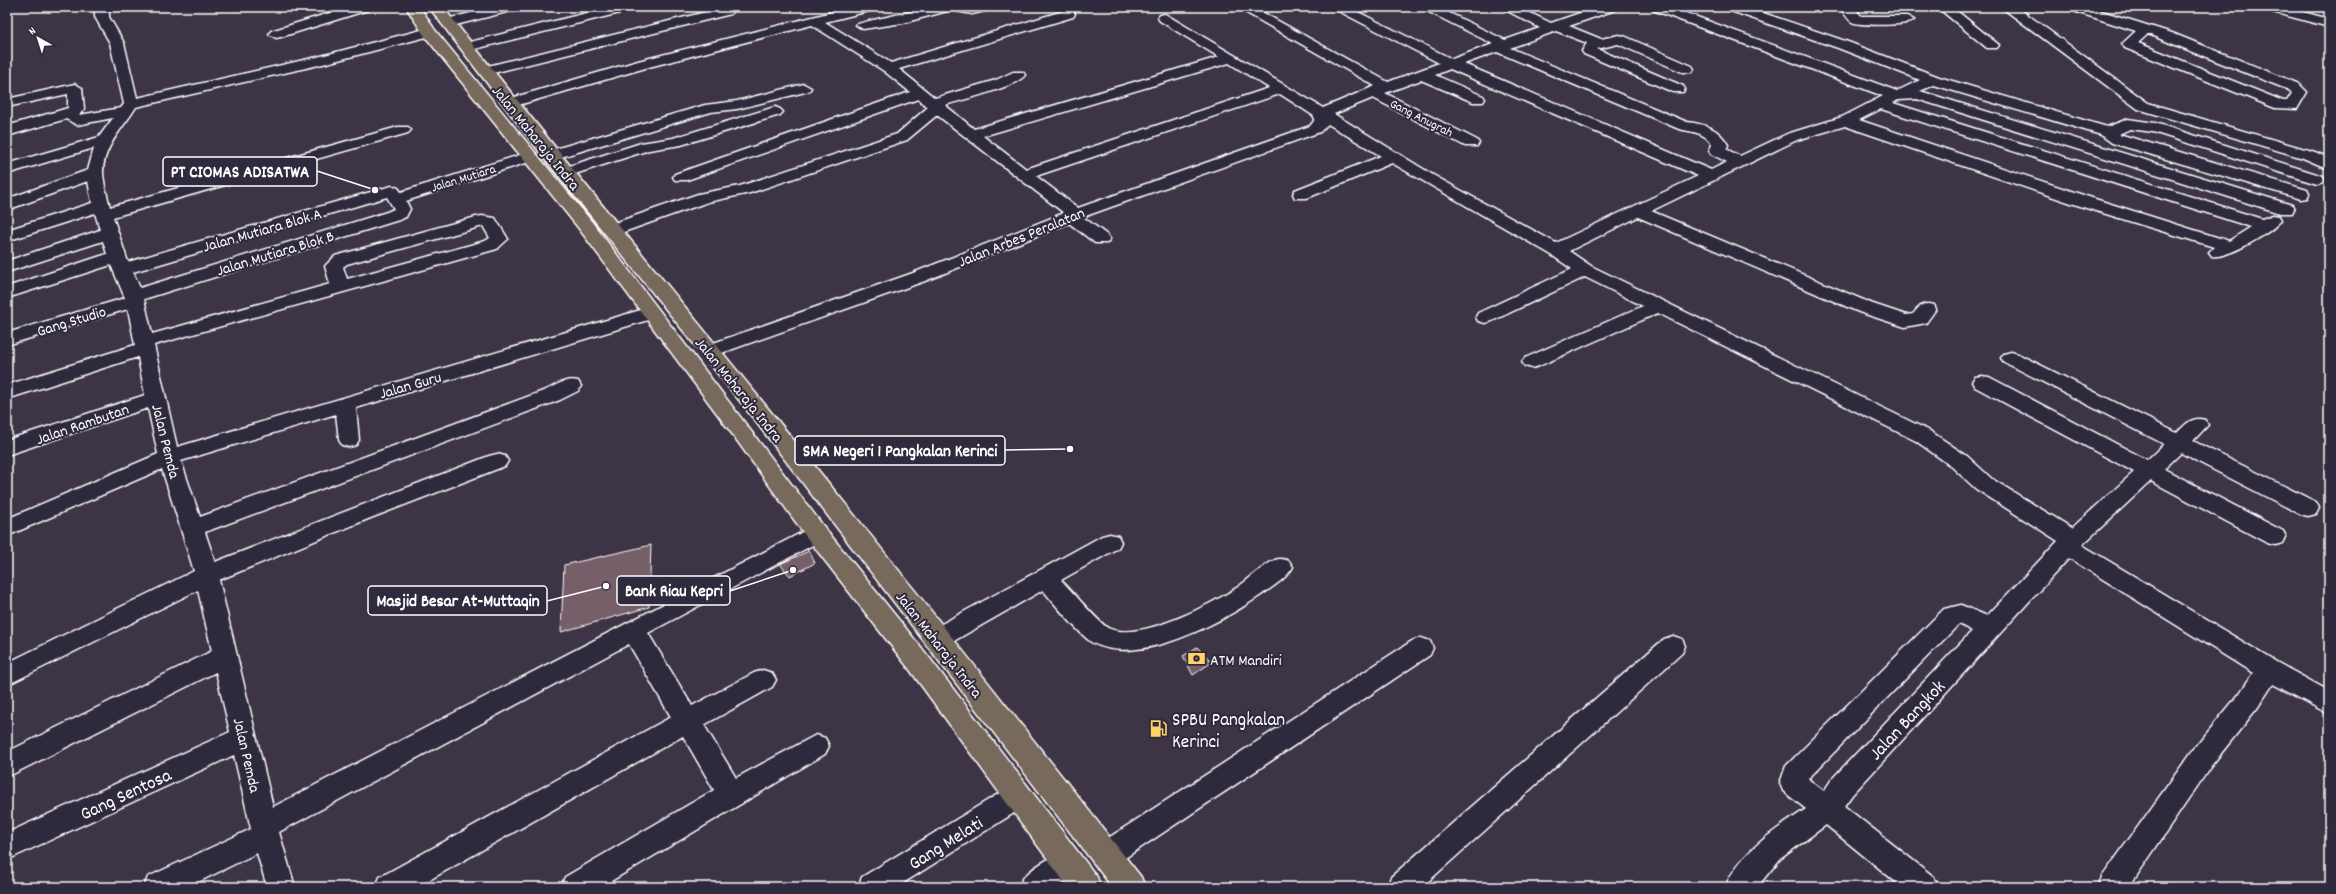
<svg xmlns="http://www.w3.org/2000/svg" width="2336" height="894" font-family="Dekko,sans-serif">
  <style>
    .building { fill: #765e68; stroke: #fff }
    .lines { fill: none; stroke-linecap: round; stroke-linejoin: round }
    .minor-casing { stroke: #fff; stroke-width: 3 }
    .highway-casing { stroke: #fff; stroke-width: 3 }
    .minor { fill: #2f2a3d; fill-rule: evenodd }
    .highway { fill: #77695c; fill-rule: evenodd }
    .labels { text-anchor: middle; stroke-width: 4; stroke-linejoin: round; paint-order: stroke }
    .far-street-label { font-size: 13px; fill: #fff; stroke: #2f2a3d }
    .street-label { font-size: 16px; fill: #fff; stroke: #2f2a3d }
    .poi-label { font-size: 16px; fill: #fff; stroke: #2f2a3d; text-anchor: start }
    .near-poi-label { font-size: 19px; fill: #fff; stroke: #2f2a3d; text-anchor: start }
    .near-street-label { font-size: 19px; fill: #fff; stroke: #2f2a3d }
    .leader { fill: none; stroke: #fff; stroke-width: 1.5 }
    .callout-dot { fill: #fff; stroke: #2f2a3d; stroke-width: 1.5 }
    .callout { fill: #2f2a3d; stroke: #fff; stroke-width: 1.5 }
    .callout-label { font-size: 17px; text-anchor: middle; font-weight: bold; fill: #fff }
  </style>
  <rect width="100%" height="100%" fill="#3d3446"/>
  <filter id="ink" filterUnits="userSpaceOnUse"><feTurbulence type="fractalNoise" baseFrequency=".025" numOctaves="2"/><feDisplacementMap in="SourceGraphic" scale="8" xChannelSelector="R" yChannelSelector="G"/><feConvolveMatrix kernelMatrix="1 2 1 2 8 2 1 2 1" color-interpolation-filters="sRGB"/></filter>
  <g filter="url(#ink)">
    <path class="building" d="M651 545 649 607 561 632 564 565Z
      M809 551 815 563 790 576 780 564Z
      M1197 647 1212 662 1193 675 1183 656Z"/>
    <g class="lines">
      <defs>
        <path id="minor" d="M95 7H109V17L124 43 137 98 317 57 429 28 436 32 434 35 319 65 136 107C125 126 102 147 103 174 104 184 107 196 110 207L398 127H408L411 130 408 133 113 217 128 262 381 189 392 186 398 188 401 192 523 154H535L537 157 535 160 406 201 410 209 406 217 399 220 144 299 152 334 330 284 325 266 335 256 476 217 482 216 495 218 508 239 497 249 154 345 177 447 644 309 651 307 658 309 660 313 658 317 356 408 359 440 356 445 349 447 342 445 339 440 336 414 181 461 200 517 546 390C557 385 566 378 578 381L581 386 578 391 560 400 205 532 215 562 489 456 497 454 505 456 508 461 505 466 368 519 219 580 273 807 816 525 824 527 827 533 824 539 648 633 692 706 754 673 763 670 772 673 776 680 772 687 704 725 736 778 816 735 825 738 829 746 825 754 601 887H561L565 877 714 790 683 736 417 887H376L380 877 671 717 629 644 279 832 295 887H267L257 853 188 887H144L148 877 251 829 234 755 7 860V833L230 732 216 672 7 777V752L212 651 198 590 7 685V663L194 571 162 469 7 536V519L158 454 148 408 7 455V440L145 395 138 357 7 399V385L135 345 128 309 7 345V333L125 298 111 265 7 298V287L107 254 103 241 7 272V261L100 230 95 213 7 241V230L92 203 88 181 7 210V199L88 170 94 148 7 174V164L99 137 113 118 77 125 66 119 7 136V126L68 108V94L7 107V99L75 84 82 88 84 109 79 115 121 108 124 104 110 43 95 17ZM387 197 394 209 387 212 140 288 133 272ZM483 226 490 238 485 241 347 279 343 267 347 264Z
          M349 7H370L368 10 281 37 276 38 269 34 271 31Z
          M494 7H517L515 10 448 27 441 23 443 20Z
          M611 7H634L632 10 467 51 460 47 462 44Z
          M726 7 733 11 731 14 485 75 478 71 480 68Z
          M852 7H875L873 10 825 22 891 63 1063 11H1073L1075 14 1073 17 899 69 935 98 996 80 1013 72H1023L1025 75C1017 87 961 100 945 105L974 129 1219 57 1160 21 1158 18 1160 15 1165 14 1323 108 1375 86 1236 7H1253L1388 82 1439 63 1331 7H1348L1452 59 1493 44 1419 7H1437L1505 40 1540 28 1500 7H1518L1551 23 1597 7H1617L1615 10 1569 26 1601 39 1619 35 1624 36 1692 66 1694 69 1692 72H1682L1618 44 1597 49 1683 86 1685 89 1683 92H1673L1584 54 1582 51 1587 43 1556 31 1510 48 1687 122C1704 124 1719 128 1728 145L1726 149 1740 156 1787 134 1842 117 1883 96 1653 10 1651 7H1670L1897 91 1920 80 1838 48 1728 10 1726 7H1746L1848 42 1939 77 2107 127 2128 119 2155 123 2323 176 2325 179 2323 182 2317 184 2153 132 2130 129 2119 134 2307 190 2309 194 2307 198 2301 199 2112 143 2101 135 1934 85 1920 91 2292 205 2294 209 2292 213H2280L1917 99 1898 100 1893 103 2262 219 2273 215 2279 216 2281 220C2273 232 2227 259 2212 256L2209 252 2214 247 2083 207 1845 126 1797 140 1651 211 1873 304 1906 315 1913 314C1920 306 1923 302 1934 305L1936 309 1926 323 1905 327 1859 312 1638 217 1569 251 1591 266 1930 431 1967 456 1992 479 2072 528 2134 472 1975 387 1972 382 1975 377 1982 376 1989 377 2147 460 2164 444 2004 362 2001 358 2004 354 2011 352 2018 354 2177 433C2186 424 2192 416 2205 420L2208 425 2193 441 2316 502 2319 508 2316 514 2308 516 2300 514 2181 453 2164 469 2283 531 2286 537 2283 543 2275 545 2267 543 2151 481 2082 545 2278 663 2329 691V714L2273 684 2258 707 2211 766 2129 887H2098L2102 877 2193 750 2240 693 2253 673 2069 558 1852 795 1844 806 1934 877 1938 887H1902L1826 825 1780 859 1757 887H1725C1740 852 1775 830 1806 809L1783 791 1780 783 1786 766 1944 609 1961 605 1987 616 2058 541 1976 489 1951 466 1916 441 1658 313 1539 366 1532 368 1525 366 1522 362 1525 358 1643 306 1585 277 1492 321 1485 323 1478 321 1476 317 1478 313 1572 269 1550 254 1392 163 1307 198H1295L1293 194 1295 190 1381 156 1328 124 1320 132 1083 217 1107 235 1110 239 1107 243H1095L1069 223 925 281 716 355 709 357 702 355 699 351 702 347 913 273 1064 213 937 115 907 140 750 193 708 202 618 234H606L603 230 606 226 698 194 740 186 897 134 928 107 918 99 687 180H675L673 177 675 174 910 92 884 71 812 25 649 67 515 106 510 107 503 103 505 100 638 61ZM1497 52 1679 129C1691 132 1706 132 1712 145L1709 151 1711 154 1727 162 1711 170 1464 64ZM1229 63 1269 88 1026 169 983 136ZM1450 69 1698 176 1556 243 1433 175 1334 114 1373 98 1465 146H1477L1479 143 1477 140 1385 93 1421 80 1473 102H1483L1485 99 1483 96 1435 75ZM1280 94 1314 116V121L1310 126 1078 208 1036 176ZM1881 109 2251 227 2229 241 2095 199 1859 120ZM1959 624 1972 631 1832 779 1824 791 1808 779Z
          M932 7H991L989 10 972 14 951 10 903 23 863 29 856 25C859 22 922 10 932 7Z
          M1840 7H1854L1861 16H1907L1914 20C1910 26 1859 26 1852 22 1848 20 1843 11 1840 7Z
          M1937 7H1952L1999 45 1997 48H1987Z
          M2001 7H2017L2148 103 2315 152 2329 158V169L2303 158 2138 109Z
          M2068 7H2089L2172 33 2299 84 2307 92 2297 109 2275 108 2125 48 2122 44 2136 31 2070 10ZM2148 34 2289 90 2292 93 2287 101H2283L2138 43Z
          M2263 7H2285L2329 19V27L2265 10Z
          M804 84 811 88 809 91 737 109 711 112 551 160 545 158 543 155 545 152 705 105 737 101Z
          M775 107 780 109 783 112 780 115 681 145 649 150 572 175H560L558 172 560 169 641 143 673 138Z
          M1110 534 1118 536 1121 542 1118 548 1061 580C1070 589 1100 624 1108 628 1139 643 1212 604 1238 587 1248 580 1264 565 1275 560 1280 558 1284 559 1289 561L1293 567C1286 579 1272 587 1261 595 1222 622 1140 667 1093 643 1083 638 1052 601 1043 590L945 646 936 649 927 646 924 639 927 632 1102 536Z
          M1673 636 1682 639 1685 646 1682 653 1422 887H1387L1391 877 1664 639Z
          M1421 638 1430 641 1433 648 1430 655 1116 864 1106 868 1096 864 1092 855 1096 846 1412 641Z
          M1018 784 1028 788 1032 796 1028 804 897 887H858L862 877 1008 788Z
          M1068 850 1078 854 1082 863C1070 891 1043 887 1018 887 1025 870 1051 857 1068 850Z"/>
        <path id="highway" d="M406 7H420L435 30 592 222 824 527 928 656 1097 877 1101 887H1068L910 670 808 539 730 431 580 230 424 35Z
          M429 7H443C546 138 652 266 757 395 887 554 1014 715 1141 877L1145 887H1112L743 405 545 159Z"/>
      </defs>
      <use href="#minor" class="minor-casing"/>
      <use href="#highway" class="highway-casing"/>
      <use href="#minor" class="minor"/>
      <use href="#highway" class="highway"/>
    </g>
  </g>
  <defs>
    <symbol id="bank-bare" viewBox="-9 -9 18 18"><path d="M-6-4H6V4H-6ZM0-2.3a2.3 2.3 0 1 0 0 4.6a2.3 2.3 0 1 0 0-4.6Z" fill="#ffd166" stroke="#2f2a3d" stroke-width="2.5" paint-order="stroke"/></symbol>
    <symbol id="fuel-bare" viewBox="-9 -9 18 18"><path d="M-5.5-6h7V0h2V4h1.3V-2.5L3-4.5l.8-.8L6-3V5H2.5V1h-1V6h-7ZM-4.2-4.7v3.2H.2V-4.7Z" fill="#ffd166" stroke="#2f2a3d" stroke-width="2.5" paint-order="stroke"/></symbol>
  </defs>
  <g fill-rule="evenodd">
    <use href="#bank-bare" x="1184" y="646" width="25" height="25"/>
    <use href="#fuel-bare" x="1146" y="716" width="25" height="25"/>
  </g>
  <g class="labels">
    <g class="far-street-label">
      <text transform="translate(1422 117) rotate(27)" y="5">Gang Anugrah</text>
      <text transform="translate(463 177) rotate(-17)" y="5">Jalan Mutiara</text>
    </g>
    <g class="street-label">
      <text transform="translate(537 137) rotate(51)" y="6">Jalan Maharaja Indra</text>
      <text transform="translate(262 229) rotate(-16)" y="6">Jalan Mutiara Blok A</text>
      <text transform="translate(1021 236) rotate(-22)" y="6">Jalan Arbes Peralatan</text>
      <text transform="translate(275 252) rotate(-17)" y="6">Jalan Mutiara Blok B</text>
      <text transform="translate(71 320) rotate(-17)" y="6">Gang Studio</text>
      <text transform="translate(410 384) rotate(-16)" y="6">Jalan Guru</text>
      <text transform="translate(740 389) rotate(51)" y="6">Jalan Maharaja Indra</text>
      <text transform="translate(82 423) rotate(-19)" y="6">Jalan Rambutan</text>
      <text transform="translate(167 441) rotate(76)" y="6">Jalan Pemda</text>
      <text transform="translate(940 644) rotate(52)" y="6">Jalan Maharaja Indra</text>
      <text transform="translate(248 755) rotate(77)" y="6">Jalan Pemda</text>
    </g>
    <g class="poi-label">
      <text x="1210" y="665">ATM Mandiri</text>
    </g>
    <g class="near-poi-label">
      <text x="1172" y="725">SPBU Pangkalan<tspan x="1172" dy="22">Kerinci</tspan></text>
    </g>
    <g class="near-street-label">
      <text transform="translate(1906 719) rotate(-47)" y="7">Jalan Bangkok</text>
      <text transform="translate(125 793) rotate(-25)" y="7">Gang Sentosa</text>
      <text transform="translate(945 842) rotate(-32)" y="7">Gang Melati</text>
    </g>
  </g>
  <path class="leader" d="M375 190L317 171M1070 449L1005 450M793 570L730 591M606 586L547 601"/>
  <g class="callout-dot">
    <circle cx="375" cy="190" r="4"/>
    <circle cx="1070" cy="449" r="4"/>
    <circle cx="793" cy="570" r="4"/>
    <circle cx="606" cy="586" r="4"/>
  </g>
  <g class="callout">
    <rect x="163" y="157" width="154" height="29" rx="4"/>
    <rect x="795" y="436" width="210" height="29" rx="4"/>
    <rect x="617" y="576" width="113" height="29" rx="4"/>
    <rect x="368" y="586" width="179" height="29" rx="4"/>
  </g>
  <g class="callout-label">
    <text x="240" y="177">PT CIOMAS ADISATWA</text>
    <text x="900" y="456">SMA Negeri 1 Pangkalan Kerinci</text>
    <text x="674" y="596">Bank Riau Kepri</text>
    <text x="458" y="606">Masjid Besar At-Muttaqin</text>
  </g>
  <rect width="2336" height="894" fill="none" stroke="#2f2a3d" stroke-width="24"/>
  <rect x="12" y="12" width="2312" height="870" fill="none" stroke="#fff" stroke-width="1.5" filter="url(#ink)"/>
  <g transform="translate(38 38) rotate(321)" stroke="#2f2a3d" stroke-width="3" paint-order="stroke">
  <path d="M0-3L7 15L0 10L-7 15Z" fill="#ffffff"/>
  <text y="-6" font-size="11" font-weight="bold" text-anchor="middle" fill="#ffffff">N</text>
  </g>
</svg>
